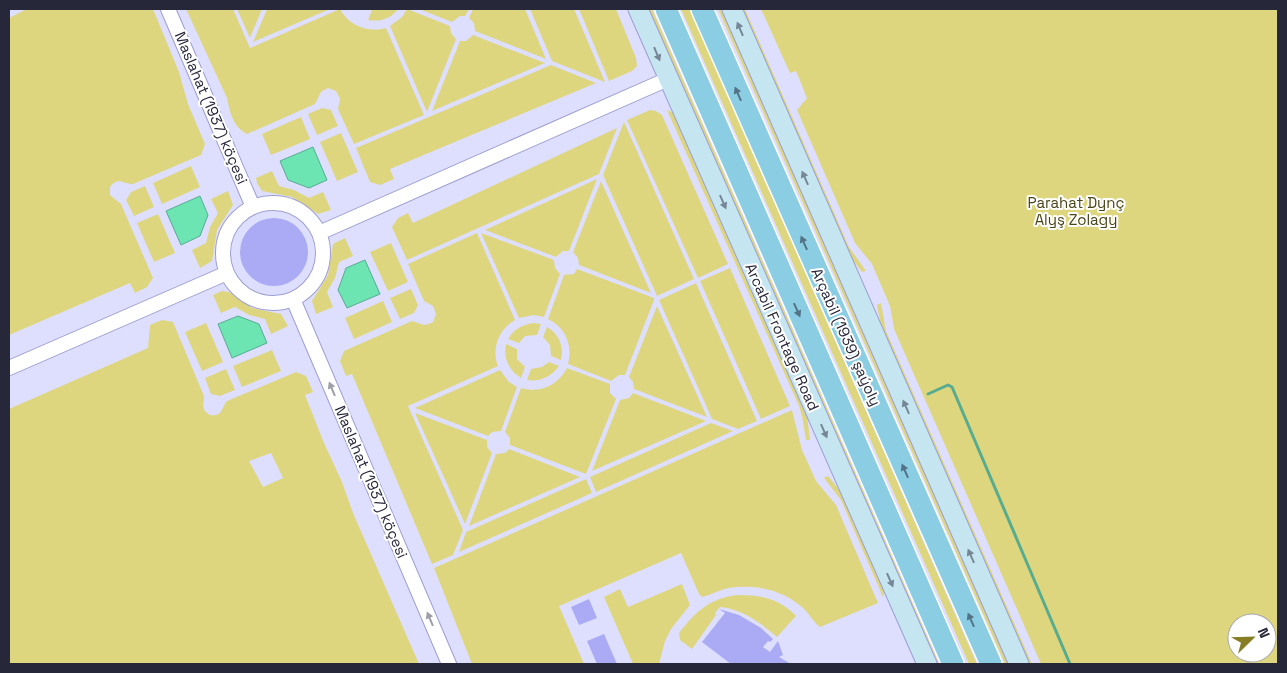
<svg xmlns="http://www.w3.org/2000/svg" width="1287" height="673" font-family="'Space Grotesk',sans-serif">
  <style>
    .green { fill: #ded67f; fill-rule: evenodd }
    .water { fill: #6ce5b3; stroke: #57ac8f }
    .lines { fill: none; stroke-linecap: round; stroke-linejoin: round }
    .stream { stroke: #57ac8f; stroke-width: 3 }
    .building { fill: #ababf5 }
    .street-casing { stroke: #9d9ed0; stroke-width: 16 }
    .secondary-casing { stroke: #9d9ed0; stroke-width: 21 }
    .primary-casing { stroke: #fff; stroke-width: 24 }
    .street { stroke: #fff; stroke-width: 14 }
    .secondary { stroke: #c5e6f1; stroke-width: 19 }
    .primary { stroke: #8bcde2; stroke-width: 21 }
    .oneway { fill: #768696 }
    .oneway2 { fill: #547286 }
    .oneway3 { fill: #9e9ea6 }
    .labels { text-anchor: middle; stroke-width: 4; stroke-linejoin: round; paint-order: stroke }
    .street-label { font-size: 15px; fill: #27273a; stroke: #fff }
    .park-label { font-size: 15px; fill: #494517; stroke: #fff }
  </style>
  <rect width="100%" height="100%" fill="#dedfff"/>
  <path class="green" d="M27 9H153L179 72 188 104 205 144 201 155 133 184C123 184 118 176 110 187V195L121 204 153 278 147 287 135 293 130 283 9 335V18Z
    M186 9H233L250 48 340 9C349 26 368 33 386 28L424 115 354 144 338 109 340 99 336 91 328 88 324 90 321 92 315 104 247 134C233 127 230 113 227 98Z
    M237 9H262L250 38Z
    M267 9H330L253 42Z
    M398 9C391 19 380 22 368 20L372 10Z
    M407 9 450 26 451 33 456 39 427 112 390 26 402 17Z
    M419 9H469L465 16H460L452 22Z
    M473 9H525L546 59 475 31 474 23 469 18Z
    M530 9H574L605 82 552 61Z
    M579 9H616L636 58 637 66 632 71 609 81Z
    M648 9H652L939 664H935Z
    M681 9H690L977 664H969Z
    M718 9H724L1011 664H1005Z
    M740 9H745L849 247 866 271 862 272 849 255Z
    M761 9H1278V664H1041L894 329 890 306 872 264 855 243 797 110 807 98 796 71 790 73ZM1237 623H1267V653H1237Z
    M473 35 545 63 432 111 460 41H466Z
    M551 65 596 83 390 169 394 179 380 185 370 182 356 148Z
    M322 108 331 110 338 126 317 135 308 114Z
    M650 110 656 111 662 115 728 264 698 278 627 120Z
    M667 110 674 113 807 415 810 440H806L802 416 799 406Z
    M301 117 310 139 271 155 262 134Z
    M624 122 694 279 657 296 603 175Z
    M617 128 599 174 407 260 392 227 398 218 408 213 413 223Z
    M341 133 358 172 337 181 320 142Z
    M191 166 200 187 162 204 153 183Z
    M272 171 279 186 294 190 309 198 323 192 331 210 318 214 292 197 262 191 257 183 256 178Z
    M597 179 569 251H563L556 257 485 230Z
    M601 181 651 293 579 265 578 258 573 252Z
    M145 186 154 207 134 216 126 200 131 192Z
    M228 191 233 205 217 230 212 261 200 268 192 250 206 243 210 227 218 213 211 199Z
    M158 214 175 253 154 262 137 223Z
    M477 233 515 320C499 329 491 349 498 366L408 406 463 530 453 555 432 564 352 374 346 376 340 361 344 351 412 321 424 325 429 324 433 322 436 314 433 306 424 301 408 264Z
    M481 233 554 260 555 268 560 274 544 317 534 315 519 318Z
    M345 238 353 256 339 262 335 278 327 292 333 307 316 314 312 301 328 275 333 244Z
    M391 243 408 282 388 291 370 252Z
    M730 268 790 406 761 419 700 281Z
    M577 269 654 298V300L625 375H619L611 381 568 364C573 345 565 327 548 319L564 275 574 274Z
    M696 283 757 421 738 429 712 419 659 300Z
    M411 289 418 305 414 313 400 319 390 298Z
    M222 291 229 292 252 308 281 314 288 326 271 334 265 319 249 315 235 307 221 313 213 295Z
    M383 301 392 322 354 339 345 318Z
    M881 303 886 331 1032 664H1028L881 326 877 305Z
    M657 306 707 417 634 389 633 382 629 377Z
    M162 320 173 322 204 396C204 404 200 409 210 415 223 417 221 408 227 401L296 372 306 376 313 392 305 395 324 443 342 482 353 513 419 664H9V409L148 348 150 325ZM271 453 283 478 263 487 249 461Z
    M206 323 223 362 202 371 185 332Z
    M533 323 541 324 537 335 525 336 519 343 508 339C514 329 522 325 533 323Z
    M547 327C559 334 564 346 561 360L551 356 550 345 543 337Z
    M506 344 517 349V359L525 367 521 378C509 370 503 359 506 344Z
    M272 350 281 371 242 387 233 366Z
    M549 362 559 366C551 377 540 382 527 380L531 369 542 367Z
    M567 368 610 384V393L616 399 586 474 510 445V438L505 432 521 388C540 394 558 385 567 368Z
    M226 369 235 390 220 396 211 394 205 378Z
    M500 370 509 382 517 387 501 431 492 432 488 436 415 408Z
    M633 393 706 421 592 471 620 400 629 398Z
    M792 410 802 450 816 481 836 505 878 603 820 627C813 622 809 613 802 607 781 589 754 584 728 588 719 590 711 595 702 597L699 594 681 553 559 606 584 664H472L434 568Z
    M415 413 487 440V447L492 453 465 524Z
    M711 423 733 431 596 492 590 477Z
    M509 449 580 477 469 526 496 454 505 453Z
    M828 476 841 492 885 590 883 597 841 500 824 478Z
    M586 479 592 493 459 552 466 532Z
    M682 584 690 605 671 629 665 641 659 664H633L604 597 620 589 628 607Z
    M738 595C761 595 780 599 796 616L777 637C761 623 742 609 720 607L715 613 716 615 692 649 680 640 679 633C696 611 710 598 738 595Z"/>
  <path class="water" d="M313 147 327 180 309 188 288 180 280 161Z
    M200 196 208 215 200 236 181 245 166 211Z
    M365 260 380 294 347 308 338 290 346 268Z
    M238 316 259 324 267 343 232 358 218 324Z"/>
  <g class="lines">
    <path class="stream" d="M928 394 948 385 952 387 1070 664"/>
  </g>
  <path class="building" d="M240 252a34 34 0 1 1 68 0a34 34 0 1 1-68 0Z
    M589 599 597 618 579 625 571 607Z
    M719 609 739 615 761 628 773 639 770 642 768 641 763 647 770 652 778 641 783 655 779 657 791 664H731L702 642 725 613Z
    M604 634 617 664H597L587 641Z"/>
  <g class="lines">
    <defs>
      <path id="street" d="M168 9 253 207
        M223 253a50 50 0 1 1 100 0a50 50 0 1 1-100 0Z
        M319 233 668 79
        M293 299 449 664
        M9 368 227 273"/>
      <path id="secondary" d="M638 9 927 664
        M732 9 1019 664"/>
      <path id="primary" d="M666 9 953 664
        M702 9 991 664"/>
    </defs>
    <use href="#street" class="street-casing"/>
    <use href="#secondary" class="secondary-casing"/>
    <use href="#primary" class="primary-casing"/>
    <use href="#street" class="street"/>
    <use href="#secondary" class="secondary"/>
    <use href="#primary" class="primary"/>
  </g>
  <defs><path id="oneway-solid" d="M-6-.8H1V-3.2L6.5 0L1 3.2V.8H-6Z" transform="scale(1.25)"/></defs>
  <g class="oneway">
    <use href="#oneway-solid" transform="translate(740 29) rotate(-113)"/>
    <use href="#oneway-solid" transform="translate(657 54) rotate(67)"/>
    <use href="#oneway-solid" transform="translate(805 178) rotate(-114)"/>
    <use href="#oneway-solid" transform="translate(723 202) rotate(66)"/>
    <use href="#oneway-solid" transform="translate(906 407) rotate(-114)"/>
    <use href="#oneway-solid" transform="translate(824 431) rotate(66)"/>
    <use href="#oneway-solid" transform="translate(971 556) rotate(-114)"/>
    <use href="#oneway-solid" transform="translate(890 580) rotate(66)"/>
  </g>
  <g class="oneway2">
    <use href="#oneway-solid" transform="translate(738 94) rotate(-114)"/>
    <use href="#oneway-solid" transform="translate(804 243) rotate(-114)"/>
    <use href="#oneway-solid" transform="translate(797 310) rotate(66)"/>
    <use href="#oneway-solid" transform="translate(905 471) rotate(-114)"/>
    <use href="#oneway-solid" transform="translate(971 620) rotate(-114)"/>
  </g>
  <g class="oneway3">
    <use href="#oneway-solid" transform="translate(332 389) rotate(-113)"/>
    <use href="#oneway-solid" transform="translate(430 619) rotate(-113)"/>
  </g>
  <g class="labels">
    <g class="street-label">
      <text transform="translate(211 108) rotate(67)" y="5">Maslahat (1937) köçesi</text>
      <text transform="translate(782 337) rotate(66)" y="5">Arcabil Frontage Road</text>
      <text transform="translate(846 337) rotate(66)" y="5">Arçabil (1939) şaýoly</text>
      <text transform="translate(371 482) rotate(67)" y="5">Maslahat (1937) köçesi</text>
    </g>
    <g class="park-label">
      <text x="1076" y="208">Parahat Dynç<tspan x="1076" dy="17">Alyş Zolagy</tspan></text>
    </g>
  </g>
  <rect width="1287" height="673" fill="none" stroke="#27273a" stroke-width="20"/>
  <g transform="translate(1252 638) rotate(67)"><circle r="24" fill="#ffffff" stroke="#a9a9b0"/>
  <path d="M0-4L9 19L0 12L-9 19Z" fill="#867e24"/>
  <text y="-8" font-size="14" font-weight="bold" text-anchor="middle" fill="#27273a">N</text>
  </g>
</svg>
